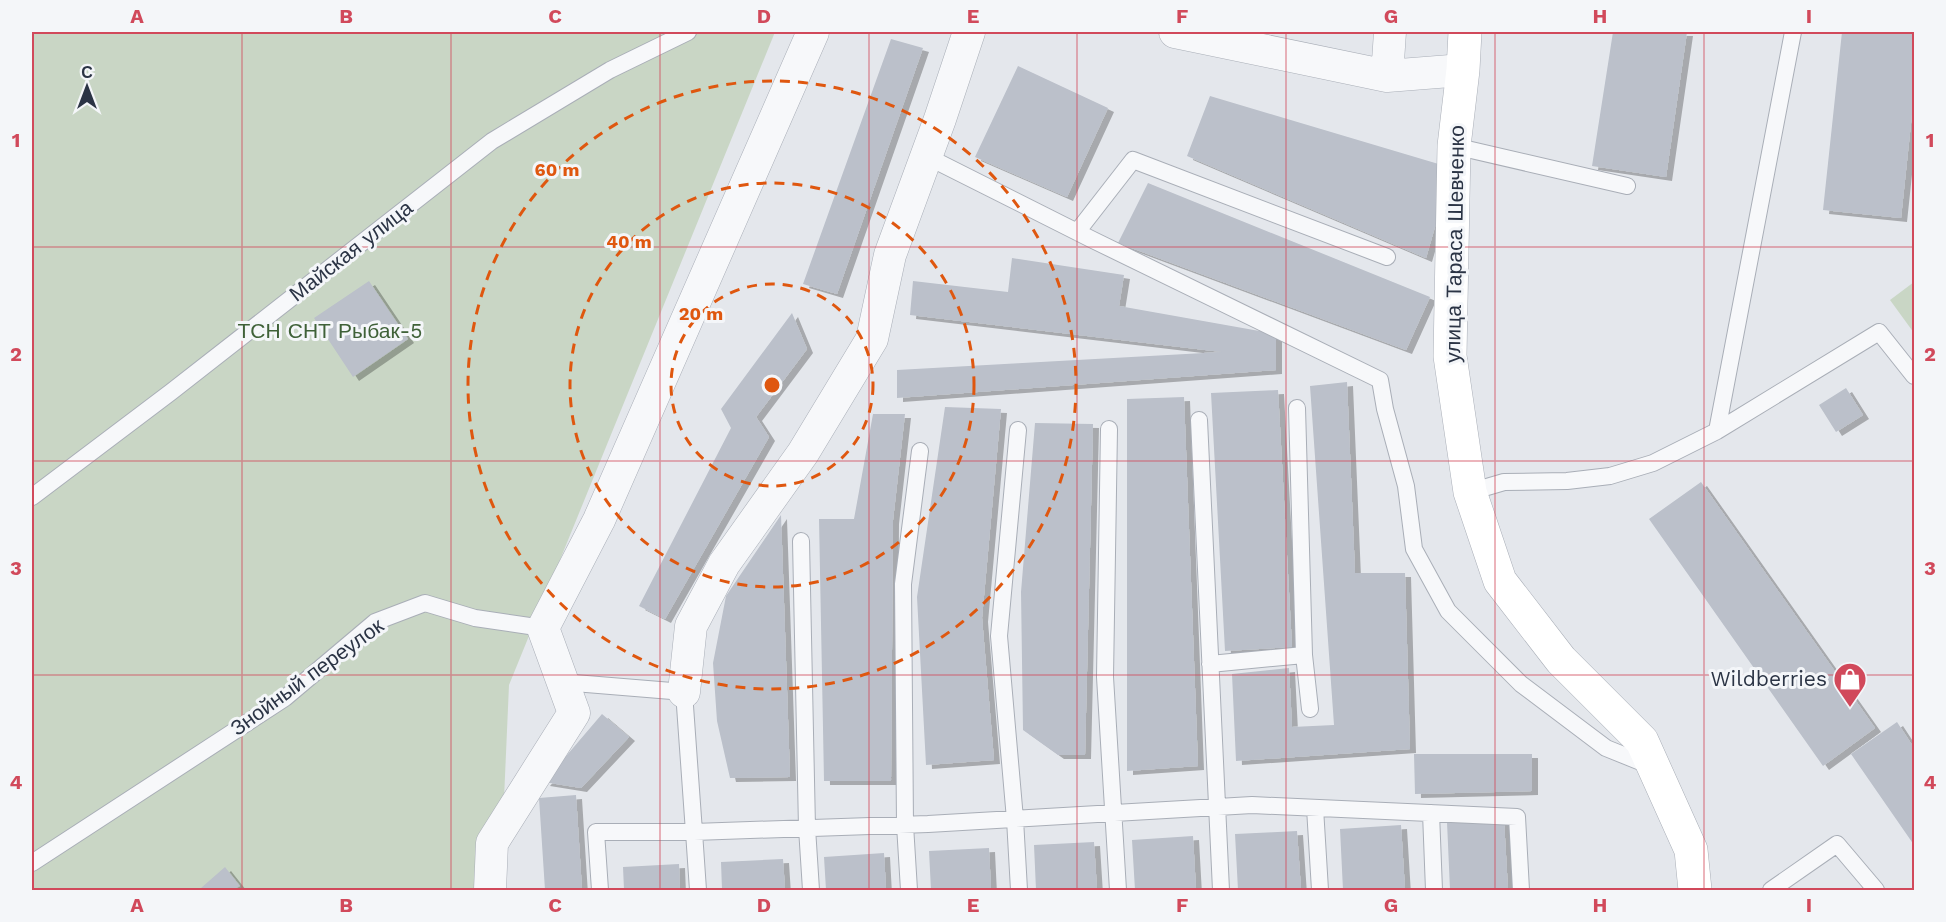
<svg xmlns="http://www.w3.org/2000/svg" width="1946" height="922" font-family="'Work Sans',sans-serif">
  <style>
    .green { fill: #c9d6c5 }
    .building { fill: #bbc0ca; filter: url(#shadow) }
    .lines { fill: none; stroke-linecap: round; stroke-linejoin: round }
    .lane-casing { stroke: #a9aeb7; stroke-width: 18 }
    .street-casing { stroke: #a9aeb7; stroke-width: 33 }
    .secondary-casing { stroke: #a9aeb7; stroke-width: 34 }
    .lane { stroke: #f7f8fa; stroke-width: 16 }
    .street { stroke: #f7f8fa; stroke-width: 32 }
    .secondary { stroke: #fff; stroke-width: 33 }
    .grid { fill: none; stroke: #d1495b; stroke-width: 1.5; stroke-opacity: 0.55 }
    .ring { fill: none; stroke: #df570f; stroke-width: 3; stroke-dasharray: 10 8 }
    .labels { text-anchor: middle; stroke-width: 6; stroke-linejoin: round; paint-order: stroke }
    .street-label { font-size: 21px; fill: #2b3445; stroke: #f4f6f9 }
    .park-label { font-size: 21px; fill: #3f6138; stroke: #f4f6f9 }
    .poi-label { font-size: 21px; fill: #2b3445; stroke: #f4f6f9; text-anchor: end }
    .centre { fill: #df570f; stroke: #f4f6f9; stroke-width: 3 }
    .ring-label { font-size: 18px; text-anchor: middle; font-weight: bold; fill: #df570f; stroke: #f4f6f9; stroke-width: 6; stroke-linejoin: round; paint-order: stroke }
    .neatline { fill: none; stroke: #d1495b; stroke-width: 2 }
    .grid-label { font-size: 20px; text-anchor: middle; font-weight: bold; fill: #d1495b }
  </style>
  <defs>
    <filter id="shadow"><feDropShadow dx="6" dy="4" stdDeviation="0" flood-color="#0004"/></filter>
  </defs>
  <rect width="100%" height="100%" fill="#e4e7ec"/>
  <path class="green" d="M32 32H775L509 685 500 890H32Z
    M1914 282V333L1890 300Z"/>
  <path class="building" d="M1613 32H1687L1666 177 1592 166Z
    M1842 32H1914V95L1901 218 1823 210Z
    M891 39 923 48 837 294 803 284Z
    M1018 66 1108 108 1067 197 975 157Z
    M1210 96 1452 168 1426 258 1187 156Z
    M1148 183 1430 297 1406 350 1118 243Z
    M1012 258 1124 275 1119 306 1276 334V370L897 398V370L1222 352 910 315 913 281 1008 292Z
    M369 281 408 339 353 377 314 318Z
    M792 313 807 349 756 417 769 437 665 619 639 606 731 428 721 409Z
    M1347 382 1355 573H1405L1410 749 1236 761 1232 674 1289 668 1292 727 1334 725 1310 386Z
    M1846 388 1863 415 1836 432 1819 405Z
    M1278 390 1292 647 1225 651 1211 393Z
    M1184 397 1198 766 1127 771V399Z
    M945 407 1001 409 982 618 994 760 926 765 917 597Z
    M873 414H905L893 520 891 781H824L819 519H854Z
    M1035 423 1093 424 1085 755H1058L1023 730 1021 592Z
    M1701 482 1875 728 1823 766 1649 519Z
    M781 515 790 777 730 778 717 721 713 663 726 596Z
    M602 714 629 737 581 788 544 782Z
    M1897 722 1914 748V845L1851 754Z
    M1414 754H1532V791L1415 794Z
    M576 795 582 890H545L539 798Z
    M1504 820 1508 890H1450L1447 822Z
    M1401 825 1405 890H1343L1340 829Z
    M1297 831 1301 890H1238L1235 834Z
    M1193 836 1196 890H1135L1132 840Z
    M1094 842 1097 890H1036L1034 845Z
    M989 848 991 890H931L929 851Z
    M884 853 886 890H826L824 857Z
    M783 859 785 890H722L721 862Z
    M679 864 680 890H624L623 867Z
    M225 867 240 886 233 890H203L201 888Z"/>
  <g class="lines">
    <defs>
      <path id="lane" d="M1454 146 1627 186
        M926 156 1093 240 1380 380 1385 409 1406 486 1414 549 1448 611 1521 684 1606 748 1653 767
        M1077 232 1133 160 1387 257
        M1199 420 1221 890
        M1109 429 1105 677 1118 890
        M1018 430 999 636 1015 819 1019 890
        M1717 431 1793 32
        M1470 492 1504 482 1567 481 1610 476 1653 463 1717 431 1879 332 1914 376
        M32 497 171 392 492 141 610 70 688 32
        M801 541 807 828 811 890
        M1304 655 1310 709
        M1210 664 1304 655 1297 408
        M562 682 684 692 694 832 928 824 1252 805 1517 817 1521 890
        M1315 808 1320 890
        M1431 813 1434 890
        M32 863 285 698 375 622 425 603 475 618 543 628
        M600 890 596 832H694L698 890
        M909 890 905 825 903 584 920 451
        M1771 890 1837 844 1876 890"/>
      <path id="street" d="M1175 32 1387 76 1463 70
        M1387 76 1390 32
        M684 692 691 626 724 564 803 453 872 339 890 255 940 119 969 32
        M490 890 492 843 574 713 543 628 599 520 813 32"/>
      <path id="secondary" d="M1465 32 1463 70 1454 146 1450 356 1470 492 1500 581 1561 660 1642 741 1691 850 1695 890"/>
    </defs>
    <use href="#lane" class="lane-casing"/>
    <use href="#street" class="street-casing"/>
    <use href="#secondary" class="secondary-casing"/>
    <use href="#lane" class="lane"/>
    <use href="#street" class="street"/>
    <use href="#secondary" class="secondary"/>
  </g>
  <path class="grid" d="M242 32V890M451 32V890M660 32V890M869 32V890M1077 32V890M1286 32V890M1495 32V890M1704 32V890M32 247H1914M32 461H1914M32 675H1914"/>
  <g class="ring">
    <circle cx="772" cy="385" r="101"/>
    <circle cx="772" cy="385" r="202"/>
    <circle cx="772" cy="385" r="304"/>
  </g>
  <defs>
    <symbol id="shop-pin" viewBox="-11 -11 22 30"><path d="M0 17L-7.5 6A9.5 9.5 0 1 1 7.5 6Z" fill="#d1495b" stroke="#f4f6f9"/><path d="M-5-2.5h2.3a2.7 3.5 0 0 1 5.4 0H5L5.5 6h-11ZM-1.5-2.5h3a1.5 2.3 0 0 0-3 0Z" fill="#fff"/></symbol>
  </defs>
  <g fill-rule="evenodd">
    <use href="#shop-pin" x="1831" y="660" width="38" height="52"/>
  </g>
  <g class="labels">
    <g class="street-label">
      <text transform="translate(1455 244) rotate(-89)" y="7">улица Тараса Шевченко</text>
      <text transform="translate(351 251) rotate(-38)" y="7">Майская улица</text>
      <text transform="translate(307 677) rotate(-36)" y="7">Знойный переулок</text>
    </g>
    <g class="park-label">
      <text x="330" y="338">ТСН СНТ Рыбак-5</text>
    </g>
    <g class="poi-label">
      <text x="1827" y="686">Wildberries</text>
    </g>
  </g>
  <circle cx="772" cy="385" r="9" class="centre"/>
  <g class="ring-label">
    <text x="557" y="176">60 m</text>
    <text x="629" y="248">40 m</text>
    <text x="701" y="320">20 m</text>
  </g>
  <rect width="1946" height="922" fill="none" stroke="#f4f6f9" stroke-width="66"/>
  <g transform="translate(87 87)" stroke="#f4f6f9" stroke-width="4.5" paint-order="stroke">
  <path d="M0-4.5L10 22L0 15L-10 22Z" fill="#2b3445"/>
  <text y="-9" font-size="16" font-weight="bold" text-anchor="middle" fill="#2b3445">С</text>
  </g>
  <rect x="33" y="33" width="1880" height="856" class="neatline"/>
  <g class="grid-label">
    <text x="137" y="23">A</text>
    <text x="346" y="23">B</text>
    <text x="555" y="23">C</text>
    <text x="764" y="23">D</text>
    <text x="973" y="23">E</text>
    <text x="1182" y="23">F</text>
    <text x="1391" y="23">G</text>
    <text x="1600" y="23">H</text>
    <text x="1809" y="23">I</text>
    <text x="16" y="147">1</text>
    <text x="1930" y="147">1</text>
    <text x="16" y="361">2</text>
    <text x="1930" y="361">2</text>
    <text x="16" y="575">3</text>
    <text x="1930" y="575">3</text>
    <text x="16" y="789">4</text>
    <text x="1930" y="789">4</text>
    <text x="137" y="912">A</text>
    <text x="346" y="912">B</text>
    <text x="555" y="912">C</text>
    <text x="764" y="912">D</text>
    <text x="973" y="912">E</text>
    <text x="1182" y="912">F</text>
    <text x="1391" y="912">G</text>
    <text x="1600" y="912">H</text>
    <text x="1809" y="912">I</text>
  </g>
</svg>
